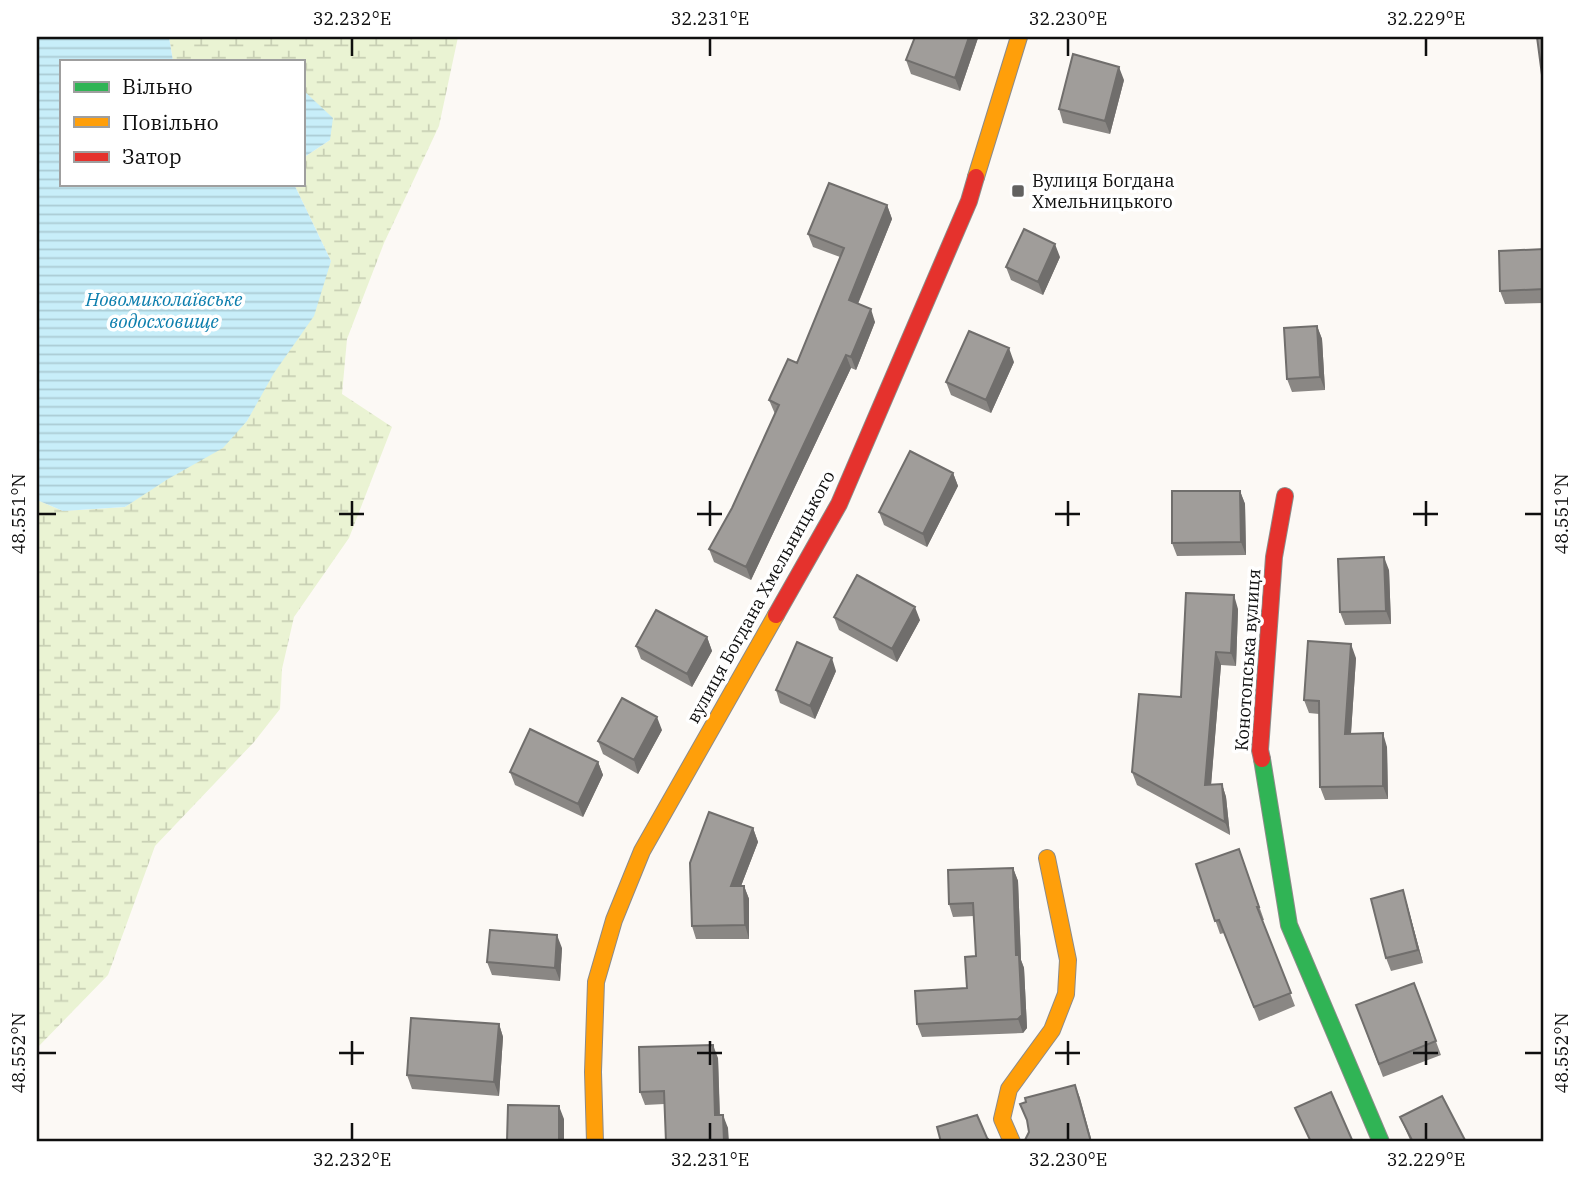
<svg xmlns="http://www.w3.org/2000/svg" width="1581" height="1179" font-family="'IBM Plex Serif',serif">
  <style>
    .wetland { fill: url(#wetland-marsh) }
    .water { fill: url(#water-rules) }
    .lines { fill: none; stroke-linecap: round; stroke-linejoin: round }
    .fast-casing { stroke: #8c8b89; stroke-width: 18 }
    .slow-casing { stroke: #8c8b89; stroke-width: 18 }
    .jam-casing { stroke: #8c8b89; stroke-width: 18 }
    .fast { stroke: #30b455; stroke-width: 16 }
    .slow { stroke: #ff9f0a; stroke-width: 16 }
    .jam { stroke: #e5322d; stroke-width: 16 }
    .wall { fill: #8a8784 }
    .shaded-wall { fill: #706e6c }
    .building { fill: #a09d9a; stroke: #706e6c; stroke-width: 2 }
    .ticks { fill: none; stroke: #0f0f0f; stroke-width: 2.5 }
    .poi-dot { fill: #626160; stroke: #fff; stroke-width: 2.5 }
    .labels { text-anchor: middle; stroke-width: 7; stroke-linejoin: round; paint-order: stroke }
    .poi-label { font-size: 18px; fill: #0f0f0f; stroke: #fff; text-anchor: start }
    .street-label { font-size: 18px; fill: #0f0f0f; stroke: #fff }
    .water-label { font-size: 19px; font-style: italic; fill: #0c7ead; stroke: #fff }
    .neatline { fill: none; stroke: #0f0f0f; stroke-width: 2.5 }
    .ticks-label { font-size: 18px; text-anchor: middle; fill: #0f0f0f }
  </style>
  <defs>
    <pattern id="wetland-marsh" width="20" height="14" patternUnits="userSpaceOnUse" patternTransform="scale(1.75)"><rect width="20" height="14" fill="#eaf3d3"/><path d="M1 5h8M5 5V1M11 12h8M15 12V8" fill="none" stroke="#c8cfb4"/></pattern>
    <pattern id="water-rules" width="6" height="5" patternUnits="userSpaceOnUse" patternTransform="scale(1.75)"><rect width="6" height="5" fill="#c8eef9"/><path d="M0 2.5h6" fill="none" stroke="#abcbd4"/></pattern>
  </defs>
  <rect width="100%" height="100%" fill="#fcf9f5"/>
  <path class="wetland" d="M169 37H458L439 126 384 243 347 339 342 394 392 427 349 538 294 617 282 669 280 709 254 742 155 846 108 975 37 1048V500L63 511 125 507 247 421 331 261 294 184H303V158L330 140 303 90V61H173Z"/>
  <path class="water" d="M37 37H169L173 61H61V184H294L331 261 314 316 274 373 247 421 223 448 168 479 125 507 63 511 37 500Z
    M303 90 333 118 330 140 303 158Z"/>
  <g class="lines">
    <defs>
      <path id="fast" d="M1262 759 1289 925 1381 1142"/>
      <path id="slow" d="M976 177 1019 37
        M595 1142 593 1072 596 982 614 920 642 851 776 615
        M1012 1142 1002 1119 1009 1089 1052 1030 1066 994 1068 960 1047 858"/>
      <path id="jam" d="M776 615 839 504 969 201 976 177
        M1262 759 1260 750 1274 557 1285 496"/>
    </defs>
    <use href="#fast" class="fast-casing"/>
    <use href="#slow" class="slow-casing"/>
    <use href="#jam" class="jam-casing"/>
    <use href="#fast" class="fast"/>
    <use href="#slow" class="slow"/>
    <use href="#jam" class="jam"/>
  </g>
  <path class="wall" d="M915 37H978V38L960 91 911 74 906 60Z
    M1124 80 1110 134 1063 123 1059 109Z
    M887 205 892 219 858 304 875 322 856 370 851 368 751 580 714 562 709 549 732 508 775 414 769 400 797 363 840 257 813 247 808 234Z
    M1544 249V303L1505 304 1500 291Z
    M1060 257 1043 295 1011 280 1006 267Z
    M1317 326 1322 339 1325 390 1292 392 1287 379Z
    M1014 362 991 413 951 395 946 382Z
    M953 473 958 486 927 547 884 525 879 512Z
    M1240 491 1245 504 1246 555 1177 556 1172 543Z
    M1389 570 1391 624 1345 625 1340 612Z
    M1238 609 1236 666 1221 665 1211 784H1222L1226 797 1230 835 1137 785 1132 772Z
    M834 617 920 620 897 662 839 630Z
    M707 637 712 651 692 687 641 659 636 646Z
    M1356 658 1351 734 1387 747 1388 799 1325 800 1320 787 1319 714 1309 713 1304 700Z
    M836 671 815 719 780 703 776 690Z
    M662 730 638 774 603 754 598 741Z
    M598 762 603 775 583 817 515 785 510 772Z
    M753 828 758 842 741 886H744L749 899V939H696L692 926Z
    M1239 849 1264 920H1262L1295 1006 1259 1021 1224 933 1220 934 1196 864Z
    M1013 868 1018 881 1021 960 1024 968 1027 1028 1023 1033 922 1037 917 1024 967 988 976 956 974 916 953 917 949 904Z
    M1407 904 1423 963 1391 971 1386 958Z
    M562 948 560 981 492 975 487 962Z
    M1414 983 1441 1055 1383 1077 1356 1005Z
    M499 1024 503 1037 499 1096 412 1089 407 1075Z
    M718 1058 720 1115 728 1128 664 1104 645 1105 640 1092Z
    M1400 1117 1466 1142H1411Z"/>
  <path class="shaded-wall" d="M969 37H978V38L960 91 955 78Z
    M1119 67 1124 80 1110 134 1105 121Z
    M887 205 892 219 854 313 849 300Z
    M1055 244 1060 257 1043 295 1038 282Z
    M871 309 875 322 856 370 851 357Z
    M1317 326 1322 339 1325 390 1320 377Z
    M1009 348 1014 362 991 413 986 400Z
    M846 355 851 368 751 580 746 567Z
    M953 473 958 486 927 547 923 534Z
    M1240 491 1245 504 1246 555 1241 542Z
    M1384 557 1389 570 1391 624 1386 611Z
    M1234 595 1238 609 1236 666 1231 653Z
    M915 607 920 620 897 662 892 649Z
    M707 637 712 651 692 687 687 674Z
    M1351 644 1356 658 1350 747 1345 734Z
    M1216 652 1221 665 1210 798 1205 785Z
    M832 658 836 671 815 719 810 706Z
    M657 717 662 730 638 774 634 760Z
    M1383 733 1387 747 1388 799 1383 786Z
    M598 762 603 775 583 817 578 804Z
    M1222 784 1226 797 1230 835 1225 822Z
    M753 828 758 842 736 899 731 886Z
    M1013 868 1018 881 1021 960 1024 968 1027 1028 1023 1033 1018 1019Z
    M744 886 749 899V939L745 925Z
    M1403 890 1407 904 1423 963 1418 950Z
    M557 935 562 948 560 981 555 968Z
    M499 1024 503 1037 499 1096 494 1082Z
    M713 1045 718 1058 720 1128 715 1115Z
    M1075 1085 1080 1098 1092 1142H1091Z
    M559 1106 564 1119V1142H559Z
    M723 1115 728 1128 729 1142H724Z"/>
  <path class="building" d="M915 37H969L955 78 906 60Z
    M1537 37H1544V90Z
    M1073 54 1119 67 1105 121 1059 109Z
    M829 183 887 205 849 300 871 309 851 357 846 355 746 567 709 549 732 508 779 405 769 400 788 359 797 363 844 248 808 234Z
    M1024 229 1055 244 1038 282 1006 267Z
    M1544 249V289L1500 291 1499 251Z
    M1317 326 1320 377 1287 379 1284 328Z
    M969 331 1009 348 986 400 946 382Z
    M910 451 953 473 923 534 879 512Z
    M1172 491H1240L1241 542 1172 543Z
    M1384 557 1386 611 1340 612 1338 559Z
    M857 575 915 607 892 649 834 617Z
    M1186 593 1234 595 1231 653 1216 652 1205 785 1222 784 1225 822 1132 772 1139 694 1181 697Z
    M656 610 707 637 687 674 636 646Z
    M1308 641 1351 644 1345 734 1383 733V786L1320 787 1319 701 1304 700Z
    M797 642 832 658 810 706 776 690Z
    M622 698 657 717 634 760 598 741Z
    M530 729 598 762 578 804 510 772Z
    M709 812 753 828 731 886H744L745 925 692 926 690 863Z
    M1239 849 1259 907H1257L1291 993 1254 1007 1219 920 1215 921 1196 864Z
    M1013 868 1016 955H1019L1022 1015 1018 1019 917 1024 915 991 967 988 965 957 976 956 973 903 949 904 948 870Z
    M1403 890 1418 950 1386 958 1371 899Z
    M490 930 557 935 555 968 487 962Z
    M1414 983 1436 1041 1379 1064 1356 1005Z
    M411 1018 499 1024 494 1082 407 1075Z
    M713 1045 715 1115H723L724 1142H666L664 1091 640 1092 639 1047Z
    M1075 1085 1091 1142H1024L1029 1132 1027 1120 1020 1104 1026 1102 1025 1098Z
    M1331 1092 1353 1142H1311L1295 1108Z
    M1442 1096 1466 1142H1413L1400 1117Z
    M508 1105 559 1106V1142L507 1141Z
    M977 1115 987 1138 991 1142H941L937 1127Z"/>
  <path class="ticks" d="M352 38V56M710 38V56M1068 38V56M1426 38V56M352 501V526M710 501V526M1068 501V526M1426 501V526M38 514H56M339 514H364M697 514H722M1055 514H1080M1413 514H1438M1525 514H1542M352 1041V1065M710 1041V1065M1068 1041V1065M1426 1041V1065M38 1053H56M339 1053H364M697 1053H722M1055 1053H1080M1413 1053H1438M1525 1053H1542M352 1123V1140M710 1123V1140M1068 1123V1140M1426 1123V1140"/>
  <rect class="poi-dot" x="1011" y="184" width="14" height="14" rx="3.5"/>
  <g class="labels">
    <g class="poi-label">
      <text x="1032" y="187">Вулиця Богдана<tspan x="1032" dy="21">Хмельницького</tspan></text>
    </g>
    <g class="street-label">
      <text transform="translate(761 597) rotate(-61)" y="6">вулиця Богдана Хмельницького</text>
      <text transform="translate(1248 660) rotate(-86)" y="6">Конотопська вулиця</text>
    </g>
    <g class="water-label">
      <text x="164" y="306">Новомиколаївське<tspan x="164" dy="22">водосховище</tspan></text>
    </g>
  </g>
  <rect width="1581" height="1179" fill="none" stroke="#ffffff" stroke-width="77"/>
  <rect x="60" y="60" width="245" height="126" fill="#ffffff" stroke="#9f9f9f" stroke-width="2"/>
  <rect x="74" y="82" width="35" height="10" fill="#30b455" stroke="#9f9f9f" stroke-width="2"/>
  <text x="122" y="94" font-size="21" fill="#0f0f0f">Вільно</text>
  <rect x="74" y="117" width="35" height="10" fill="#ff9f0a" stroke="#9f9f9f" stroke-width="2"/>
  <text x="122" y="130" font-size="21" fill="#0f0f0f">Повільно</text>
  <rect x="74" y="152" width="35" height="10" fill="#e5322d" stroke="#9f9f9f" stroke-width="2"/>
  <text x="122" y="164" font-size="21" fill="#0f0f0f">Затор</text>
  <rect x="38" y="38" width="1504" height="1102" class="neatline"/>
  <g class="ticks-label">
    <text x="352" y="25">32.232°E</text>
    <text x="710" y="25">32.231°E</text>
    <text x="1068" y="25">32.230°E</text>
    <text x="1426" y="25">32.229°E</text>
    <text transform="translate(1562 514) rotate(-90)" y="6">48.551°N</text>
    <text transform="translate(19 514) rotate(-90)" y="6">48.551°N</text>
    <text transform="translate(19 1053) rotate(-90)" y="6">48.552°N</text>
    <text transform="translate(1562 1053) rotate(-90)" y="6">48.552°N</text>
    <text x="352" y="1166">32.232°E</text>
    <text x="710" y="1166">32.231°E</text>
    <text x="1068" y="1166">32.230°E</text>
    <text x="1426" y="1166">32.229°E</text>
  </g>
</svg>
